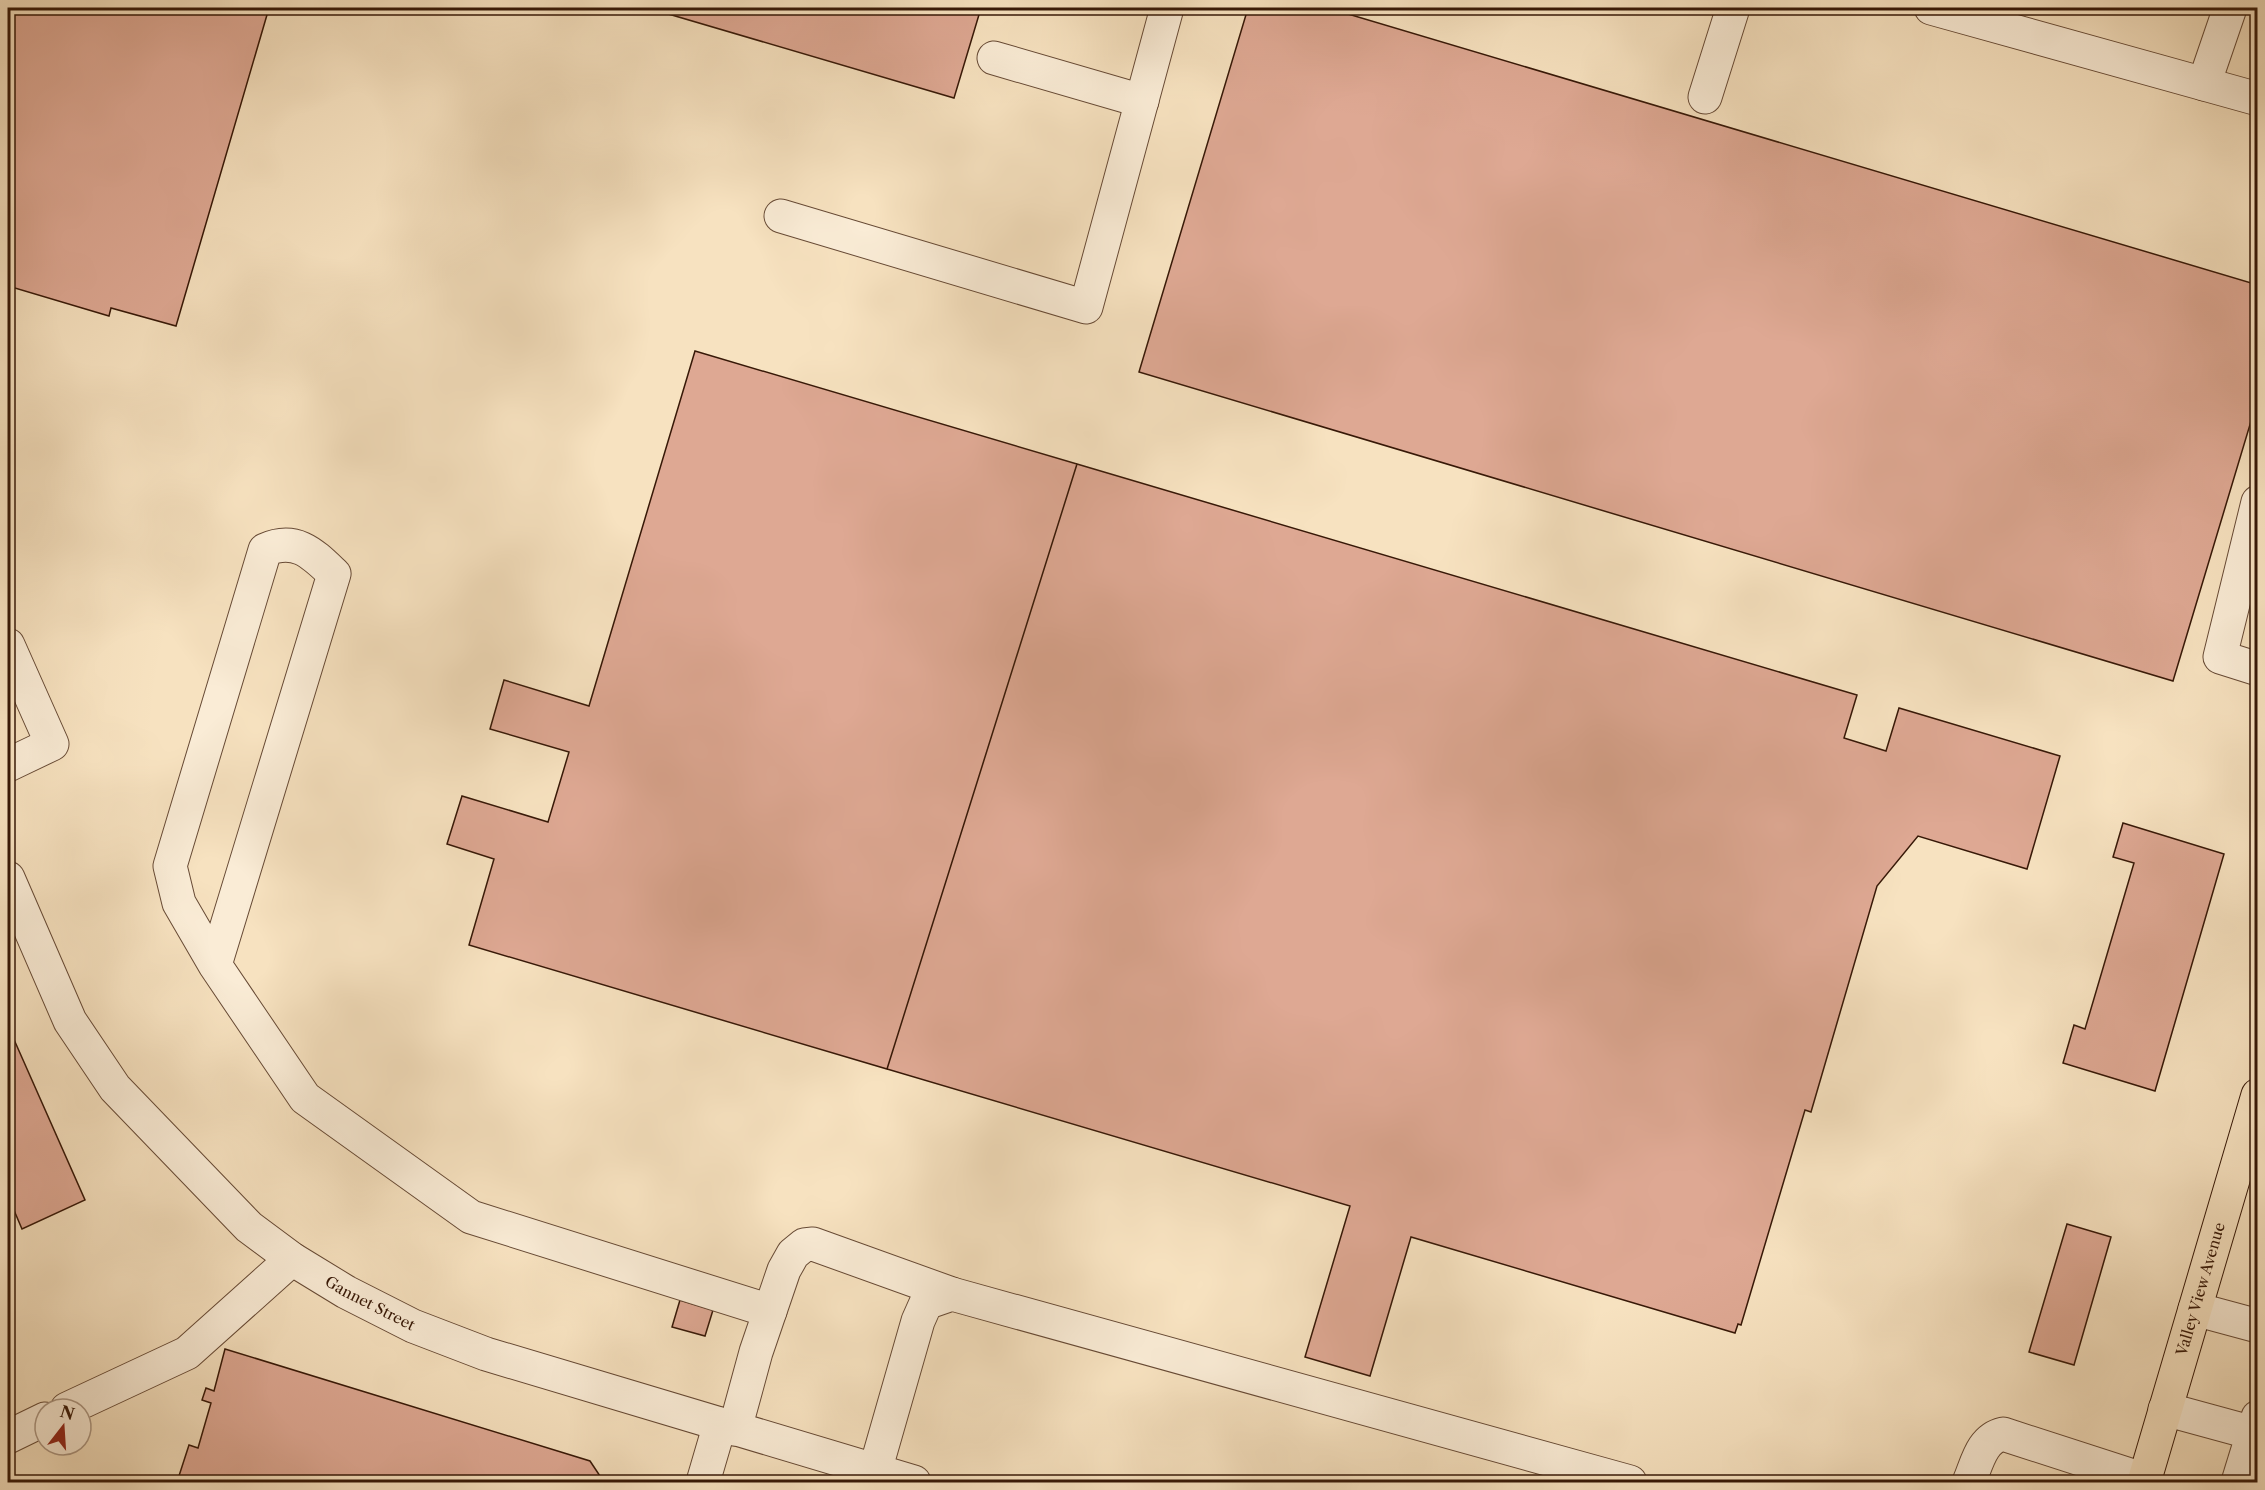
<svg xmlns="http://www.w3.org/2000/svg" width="2265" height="1490" font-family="'Libre Caslon Text',serif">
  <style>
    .building { fill: #dea893; stroke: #371807; stroke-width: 1.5 }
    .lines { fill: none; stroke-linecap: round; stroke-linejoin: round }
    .minor-casing { stroke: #674a35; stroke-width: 35 }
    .major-casing { stroke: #371807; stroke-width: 35 }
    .minor { stroke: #faecd6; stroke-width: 33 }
    .major { stroke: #f7e2c0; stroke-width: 33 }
    .labels { text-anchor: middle; stroke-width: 5; stroke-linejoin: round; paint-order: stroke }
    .street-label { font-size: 15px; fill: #371807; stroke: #faecd6 }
  </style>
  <rect width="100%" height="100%" fill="#f7e2c0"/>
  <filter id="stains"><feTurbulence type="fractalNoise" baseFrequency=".00333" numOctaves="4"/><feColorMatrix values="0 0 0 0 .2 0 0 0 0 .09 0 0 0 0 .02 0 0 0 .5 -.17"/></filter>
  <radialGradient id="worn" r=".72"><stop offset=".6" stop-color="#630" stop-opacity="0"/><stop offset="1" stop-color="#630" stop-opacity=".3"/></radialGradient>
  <path class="building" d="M8 8H269L176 326 111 308 109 316 8 286Z
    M648 8H981L954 98Z
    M1248 8H1328L2258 285V398L2173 681 1139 372Z
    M695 351 1077 464 887 1069 469 945 494 859 447 844 462 796 548 822 569 752 490 729 504 680 589 706Z
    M1077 464 1857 695 1844 738 1886 751 1899 708 2060 756 2027 869 1918 836 1877 886 1811 1112 1805 1110 1741 1325 1738 1324 1735 1333 1411 1237 1370 1376 1305 1357 1350 1206 887 1069Z
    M2123 823 2224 854 2155 1091 2063 1063 2074 1025 2085 1029 2134 863 2113 857Z
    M8 1026 85 1200 22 1229 13 1208 8 1210Z
    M2067 1224 2111 1237 2074 1365 2029 1352Z
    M680 1300 713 1310 705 1336 672 1327Z
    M225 1349 590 1461 604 1482H177L189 1445 198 1448 211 1403 202 1400 206 1388 214 1391Z"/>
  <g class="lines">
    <defs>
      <g id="minor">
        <path d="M1931 8 2258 99"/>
        <path d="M994 58 1142 101"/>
        <path d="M2204 84 2230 8"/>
        <path d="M1705 97 1733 8"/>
        <path d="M781 216 1086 307 1167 8"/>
        <path d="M2258 502 2220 657 2258 669"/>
        <path d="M8 645 52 744 8 765"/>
        <path id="s1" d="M8 878 70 1021 115 1088 249 1227 292 1259 346 1292 413 1326 486 1354 914 1482"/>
        <path d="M215 965 334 574C313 554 296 536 265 550L170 866 179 903 215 965 305 1098 471 1217 770 1311"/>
        <path d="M2195 1309 2258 1326"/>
        <path d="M67 1409 187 1353 292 1259"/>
        <path d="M2165 1409 2253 1433"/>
        <path d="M735 1429 756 1352 784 1270 793 1254 804 1245 813 1244 952 1294"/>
        <path d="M8 1437 45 1419"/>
        <path d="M875 1471 918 1321 926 1303 952 1294 1630 1482"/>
        <path d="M703 1482 720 1424"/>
        <path d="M1969 1482C1977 1464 1981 1439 2003 1434L2145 1480"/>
        <path d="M2238 1482 2258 1417"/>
      </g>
      <g id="major">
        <path id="s2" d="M2144 1482 2258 1095"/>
      </g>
    </defs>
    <use href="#minor" class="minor-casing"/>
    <use href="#major" class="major-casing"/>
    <use href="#minor" class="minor"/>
    <use href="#major" class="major"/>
  </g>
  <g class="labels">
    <g class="street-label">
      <text dy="5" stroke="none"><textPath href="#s2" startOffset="201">Valley View Avenue</textPath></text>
      <text dy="5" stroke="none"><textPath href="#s1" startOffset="573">Gannet Street</textPath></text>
    </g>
  </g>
  <rect width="2265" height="1490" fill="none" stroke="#f7e2c0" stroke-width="30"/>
  <rect x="9" y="9" width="2247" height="1472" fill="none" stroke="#371807" stroke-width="3"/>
  <rect x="15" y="15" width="2235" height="1460" fill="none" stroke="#371807" stroke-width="1.5"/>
  <g transform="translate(63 1427) rotate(17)"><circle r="28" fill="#faecd6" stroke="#ac9783" stroke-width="1.5"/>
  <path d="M0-4.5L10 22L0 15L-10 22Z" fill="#8f2418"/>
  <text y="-9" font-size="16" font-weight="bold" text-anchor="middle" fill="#371807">N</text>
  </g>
  <rect width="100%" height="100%" filter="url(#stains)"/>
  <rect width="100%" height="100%" fill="url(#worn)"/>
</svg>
